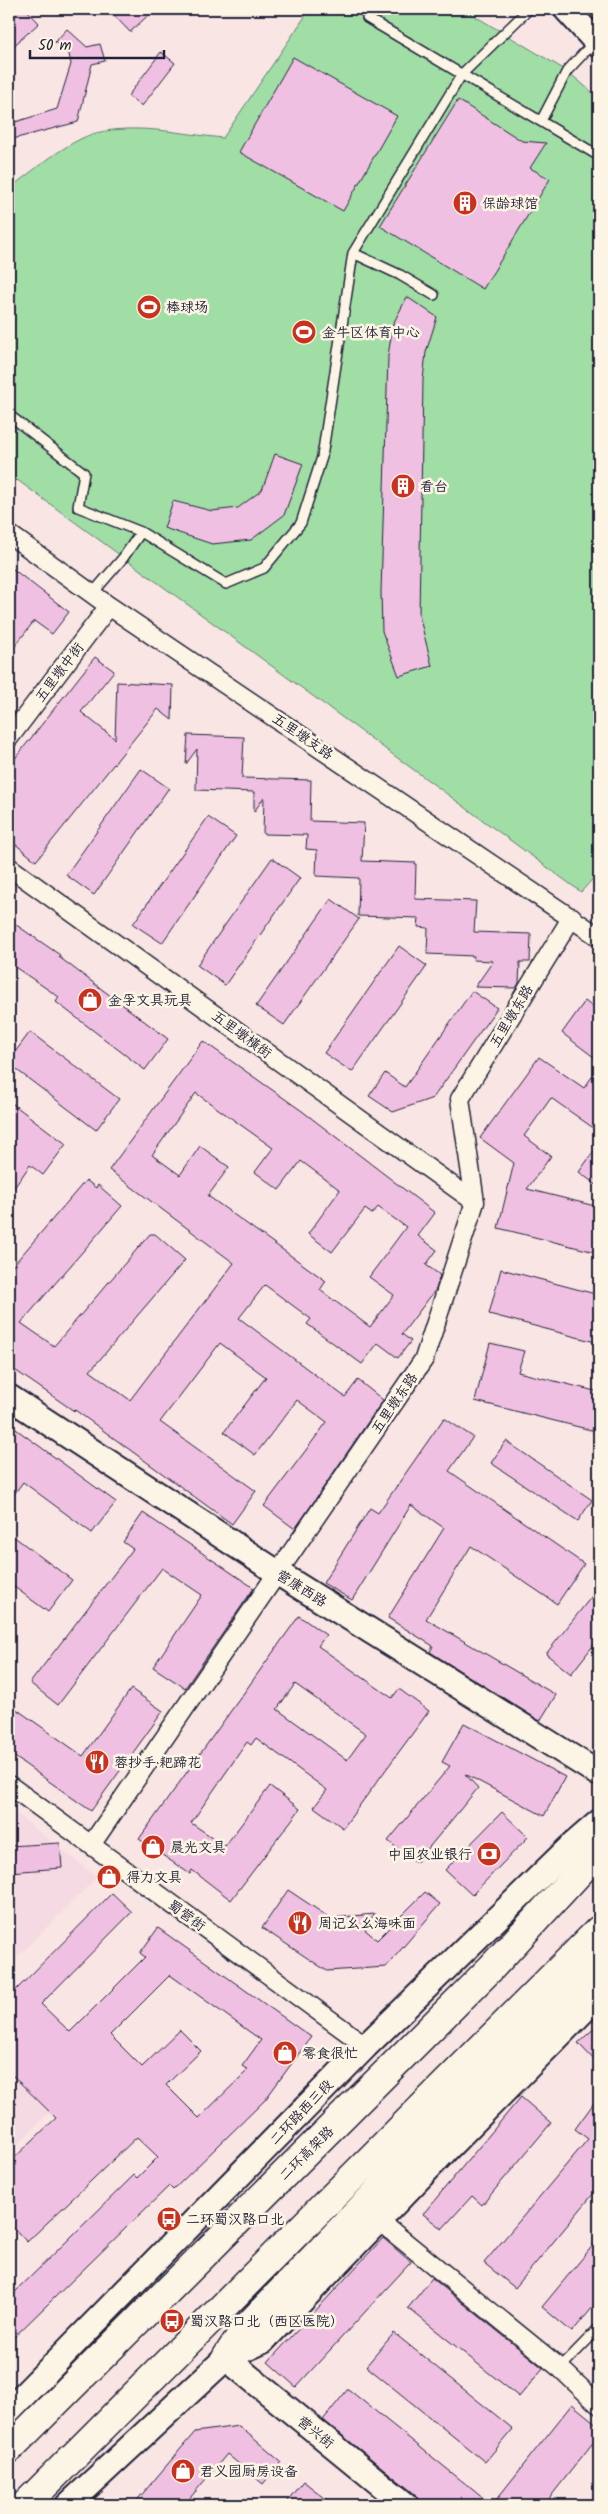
<svg xmlns="http://www.w3.org/2000/svg" width="608" height="2514" font-family="Kalam,'LXGW WenKai TC',sans-serif">
  <style>
    .built { fill: #f6dae3 }
    .green { fill: #a0dea6; stroke: #618070 }
    .building { fill: #f0c0e2; stroke: #22223b; fill-rule: evenodd }
    .lines { fill: none; stroke-linecap: round; stroke-linejoin: round }
    .lane-casing { stroke: #22223b; stroke-width: 12 }
    .street-casing { stroke: #22223b; stroke-width: 21 }
    .secondary-casing { stroke: #22223b; stroke-width: 28 }
    .highway-casing { stroke: #22223b; stroke-width: 31 }
    .lane { stroke: #fcf5e5; stroke-width: 9 }
    .street { stroke: #fcf5e5; stroke-width: 18 }
    .secondary { stroke: #fcf5e5; stroke-width: 24 }
    .highway { stroke: #fcf5e5; stroke-width: 28 }
    .labels { text-anchor: middle; stroke-width: 5; stroke-linejoin: round; paint-order: stroke }
    .poi-label { font-size: 14px; fill: #22223b; stroke: #fcf5e5; text-anchor: start }
    .street-label { font-size: 14px; fill: #22223b; stroke: #fcf5e5 }
  </style>
  <rect width="100%" height="100%" fill="#f8e5e4"/>
  <filter id="ink" filterUnits="userSpaceOnUse"><feTurbulence type="fractalNoise" baseFrequency=".02" numOctaves="2"/><feDisplacementMap in="SourceGraphic" scale="10" xChannelSelector="R" yChannelSelector="G"/><feConvolveMatrix kernelMatrix="1 2 1 2 8 2 1 2 1" color-interpolation-filters="sRGB"/></filter>
  <g filter="url(#ink)">
    <path class="built" d="M9 1808 97 1877 9 1965Z
      M9 2014 79 2082 9 2153Z"/>
    <path class="green" d="M310 9H463L567 71 599 98V872L581 892 9 474V189C31 172 69 140 96 133 136 123 182 134 223 138Z"/>
    <path class="building" d="M9 9H26L39 23 9 50Z
      M108 9H155L130 32Z
      M67 29 87 47 100 44 105 61 92 64 78 122 9 140V124L57 109 71 64 69 54 55 42Z
      M161 52 175 63 142 106 128 96Z
      M293 57 397 116 343 211 239 152Z
      M458 100 522 141 546 143 530 168 550 179 483 289 380 226Z
      M407 297 437 317 426 352 423 380 419 615 432 666 399 676 382 631 381 592 388 356 393 324Z
      M275 454 303 464 284 515 251 540 212 544 164 528 173 501 212 511 238 508 262 490Z
      M9 566 69 612 52 634 34 621 9 654Z
      M95 657 114 671 81 712 115 739 117 682 173 685 172 720 158 709 36 861 9 839V766Z
      M188 735 244 737 242 778 311 780 310 821 364 823 362 861 416 863 415 899 476 901 474 932 531 934 530 962H520L519 983 516 988 475 987 493 961 473 960 474 956 427 954 428 928 418 927 419 918 358 916 359 878 316 876 317 850 306 849 307 835 263 834 264 797 254 812V792L196 790 197 749 186 764Z
      M141 769 170 789H168L94 895 66 875Z
      M208 817 236 836 162 943 133 924Z
      M272 858 300 878 225 985 197 965Z
      M331 899 359 919 284 1025 256 1006Z
      M9 920 60 955 59 957 168 1039 145 1070 56 1002 59 997 9 963Z
      M399 946 427 966 352 1072 324 1053Z
      M472 991 497 1008 433 1098 393 1112 369 1096 385 1073 405 1087Z
      M585 1001 599 1012V1061L562 1033Z
      M30 1032 119 1099 96 1130 9 1064V1060Z
      M203 1041 302 1111 435 1213 418 1236 437 1250 426 1265 440 1275 436 1289 402 1334 411 1341 398 1358 378 1343 362 1364 307 1324 311 1319 265 1285 239 1318 345 1397 358 1380 383 1400 295 1529 264 1506 327 1422 297 1400 255 1455 224 1432 266 1377 220 1343 160 1422 256 1491 232 1524 75 1410 74 1411 9 1366V1270L86 1180 96 1188 98 1185 122 1206 21 1323 54 1346 150 1234H155L185 1260 90 1371 130 1400 234 1263 109 1170ZM196 1093 273 1148 255 1172 279 1190 301 1161 340 1190 308 1234 332 1252 365 1209 372 1214 378 1207 406 1227 369 1277 394 1295 370 1327 320 1290 326 1281 208 1196 229 1167 200 1146 180 1175 152 1155Z
      M539 1057 584 1088 599 1067V1132L551 1098 524 1136 551 1156 527 1189 599 1207V1253L498 1228 514 1163 480 1138Z
      M9 1101 66 1144 43 1175 30 1165 9 1195Z
      M599 1144V1187L579 1172Z
      M501 1269 599 1295V1343L489 1314Z
      M490 1343 524 1351 518 1372 599 1392V1432L475 1401Z
      M444 1418 473 1437 449 1471 584 1564 557 1604 471 1546 426 1619 556 1695 540 1721 430 1652 433 1646 388 1618 444 1528 411 1505 352 1600 323 1583 370 1508 378 1513Z
      M9 1424 116 1502 92 1533 23 1482 9 1501Z
      M506 1441 592 1500 578 1521 491 1463Z
      M143 1513 254 1588 185 1688 153 1667 202 1595 162 1568 58 1705 30 1683 133 1549 123 1542Z
      M9 1533 72 1580 48 1612 9 1583Z
      M599 1587V1638L571 1674 546 1654Z
      M299 1616 326 1635 318 1646 392 1698 399 1689 429 1711 343 1828 314 1807 327 1790 256 1738 251 1745 247 1742 191 1823 225 1846 270 1786 300 1809 231 1900 192 1870 190 1874 139 1839ZM295 1684 366 1734 347 1760 277 1709Z
      M131 1689 163 1711 91 1811 9 1753V1704L83 1756Z
      M464 1723 565 1777 544 1816 465 1774 478 1788 416 1863 388 1841 450 1766 442 1762Z
      M502 1812 528 1837 472 1895 445 1870Z
      M60 1843 62 1868 9 1872V1846Z
      M288 1890 330 1918 375 1914 363 1928 377 1940 425 1892 440 1904 386 1967 327 1971 262 1928Z
      M112 1893 132 1912 41 2004 70 2032 145 1957 140 1953 158 1928 311 2037 265 2100 173 2190 169 2186 9 2342V2298L134 2175 137 2178 158 2157 137 2137 27 2242 9 2223V2163L56 2118 9 2072V1997ZM170 1975 261 2040 242 2066 248 2070 199 2118 166 2085 201 2051 180 2030 142 2067 110 2035Z
      M599 2024V2065L578 2043Z
      M599 2096V2187L515 2288 484 2263 588 2139 575 2129Z
      M521 2097 551 2123 482 2205 472 2196 442 2229 423 2214Z
      M383 2238 411 2262 296 2387 268 2362Z
      M599 2238V2300L572 2332 542 2307Z
      M432 2278 543 2368 519 2397 408 2308Z
      M394 2333 513 2429 485 2462 366 2366Z
      M348 2389 467 2485 491 2505H423L419 2502 415 2494 323 2420Z
      M572 2404 599 2426V2435L544 2505H492Z
      M239 2426 281 2462 263 2484 227 2454 184 2505H133L195 2432Z
      M303 2481 334 2505H284Z"/>
    <g class="lines">
      <defs>
        <path id="lane" d="M367 18 599 156
          M541 121 567 71 595 41
          M353 253 400 275 434 295
          M9 415 84 473 78 507 141 532
          M92 594 123 558 141 532 226 584 264 568 301 523 322 457 353 253 462 74 529 9
          M560 2368 599 2328"/>
        <path id="street" d="M9 534 109 606 599 937
          M9 738 109 606
          M9 867 475 1202
          M9 1785 366 2046
          M91 1845 424 1359 475 1202 460 1099 572 917
          M378 2220 560 2368 599 2405"/>
        <path id="secondary" d="M566 9 599 45
          M9 1397 278 1573 599 1774
          M226 2358 406 2505
          M9 2410 366 2046 569 1848 599 1822
          M68 2505 226 2358 263 2341 449 2147 599 1995"/>
        <path id="highway" d="M226 2358 245 2329 599 1962
          M9 2449 491 1968 599 1851
          M25 2505 599 1930"/>
      </defs>
      <use href="#lane" class="lane-casing"/>
      <use href="#street" class="street-casing"/>
      <use href="#secondary" class="secondary-casing"/>
      <use href="#highway" class="highway-casing"/>
      <use href="#lane" class="lane"/>
      <use href="#street" class="street"/>
      <use href="#secondary" class="secondary"/>
      <use href="#highway" class="highway"/>
    </g>
  </g>
  <defs>
    <symbol id="building-disc" viewBox="-11 -11 22 22"><circle r="9.5" fill="#c8321e" stroke="#fcf5e5"/><path d="M-4-6H4V6H1V3H-1V6H-4ZM-2.5-4.3h1.7v1.8h-1.7ZM.8-4.3h1.7v1.8H.8ZM-2.5-1h1.7V.8h-1.7ZM.8-1h1.7V.8H.8Z" fill="#fff"/></symbol>
    <symbol id="stadium-disc" viewBox="-11 -11 22 22"><circle r="9.5" fill="#c8321e" stroke="#fcf5e5"/><path d="M0-5a6.5 5 0 1 0 0 10a6.5 5 0 1 0 0-10ZM-3.5-1.8h7v3.6h-7Z" fill="#fff"/></symbol>
    <symbol id="shop-disc" viewBox="-11 -11 22 22"><circle r="9.5" fill="#c8321e" stroke="#fcf5e5"/><path d="M-5-2.5h2.3a2.7 3.5 0 0 1 5.4 0H5L5.5 6h-11ZM-1.5-2.5h3a1.5 2.3 0 0 0-3 0Z" fill="#fff"/></symbol>
    <symbol id="restaurant-disc" viewBox="-11 -11 22 22"><circle r="9.5" fill="#c8321e" stroke="#fcf5e5"/><path d="M-5-6h1v4h1v-4h1v4h1v-4h1v5L-1.5 .5V6h-2V.5L-5-1ZM5-6V6H3V1.5H1.5Q1.5-4 5-6Z" fill="#fff"/></symbol>
    <symbol id="bank-disc" viewBox="-11 -11 22 22"><circle r="9.5" fill="#c8321e" stroke="#fcf5e5"/><path d="M-6-4H6V4H-6ZM0-2.3a2.3 2.3 0 1 0 0 4.6a2.3 2.3 0 1 0 0-4.6Z" fill="#fff"/></symbol>
    <symbol id="bus-disc" viewBox="-11 -11 22 22"><circle r="9.5" fill="#c8321e" stroke="#fcf5e5"/><path d="M-5-6H5V4H4V6H2V4H-2V6H-4V4H-5ZM-3.5-4V0h7V-4ZM-3.5 1.2v1.5H-2V1.2ZM2 1.2v1.5H3.5V1.2Z" fill="#fff"/></symbol>
  </defs>
  <g fill-rule="evenodd">
    <use href="#building-disc" x="451" y="189" width="28" height="28"/>
    <use href="#stadium-disc" x="135" y="293" width="28" height="28"/>
    <use href="#stadium-disc" x="290" y="318" width="28" height="28"/>
    <use href="#building-disc" x="389" y="472" width="28" height="28"/>
    <use href="#shop-disc" x="76" y="986" width="28" height="28"/>
    <use href="#restaurant-disc" x="83" y="1748" width="28" height="28"/>
    <use href="#shop-disc" x="139" y="1833" width="28" height="28"/>
    <use href="#bank-disc" x="475" y="1840" width="28" height="28"/>
    <use href="#shop-disc" x="95" y="1863" width="28" height="28"/>
    <use href="#restaurant-disc" x="286" y="1909" width="28" height="28"/>
    <use href="#shop-disc" x="271" y="2039" width="28" height="28"/>
    <use href="#bus-disc" x="155" y="2205" width="28" height="28"/>
    <use href="#bus-disc" x="158" y="2307" width="28" height="28"/>
    <use href="#shop-disc" x="169" y="2457" width="28" height="28"/>
  </g>
  <g class="labels">
    <g class="poi-label">
      <text x="482" y="208">保龄球馆</text>
      <text x="166" y="312">棒球场</text>
      <text x="322" y="337">金牛区体育中心</text>
      <text x="420" y="491">看台</text>
      <text x="108" y="1005">金孚文具玩具</text>
      <text x="114" y="1767">蓉抄手·耙蹄花</text>
      <text x="170" y="1852">晨光文具</text>
      <text x="472" y="1859" text-anchor="end">中国农业银行</text>
      <text x="126" y="1882">得力文具</text>
      <text x="318" y="1928">周记幺幺海味面</text>
      <text x="302" y="2058">零食很忙</text>
      <text x="186" y="2224">二环蜀汉路口北</text>
      <text x="190" y="2326">蜀汉路口北（西区医院）</text>
      <text x="200" y="2476">君义园厨房设备</text>
    </g>
    <g class="street-label">
      <text transform="translate(59 672) rotate(-53)" y="5">五里墩中街</text>
      <text transform="translate(303 736) rotate(34)" y="5">五里墩支路</text>
      <text transform="translate(511 1016) rotate(-59)" y="5">五里墩东路</text>
      <text transform="translate(242 1034) rotate(36)" y="5">五里墩横街</text>
      <text transform="translate(394 1403) rotate(-56)" y="5">五里墩东路</text>
      <text transform="translate(302 1588) rotate(32)" y="5">营康西路</text>
      <text transform="translate(187 1915) rotate(36)" y="5">蜀营街</text>
      <text transform="translate(301 2112) rotate(-46)" y="5">二环路西三段</text>
      <text transform="translate(306 2153) rotate(-45)" y="5">二环高架路</text>
      <text transform="translate(316 2432) rotate(39)" y="5">营兴街</text>
    </g>
  </g>
  <rect width="608" height="2514" fill="none" stroke="#fcf5e5" stroke-width="30"/>
  <rect x="15" y="15" width="578" height="2484" fill="none" stroke="#22223b" stroke-width="2" filter="url(#ink)"/>
  <path d="M30 50v8h134v-8" fill="none" stroke="#22223b" stroke-width="2.5"/>
  <text x="38" y="50" font-size="15" fill="#22223b" stroke="#fcf5e5" stroke-width="4" paint-order="stroke">50 m</text>
</svg>
